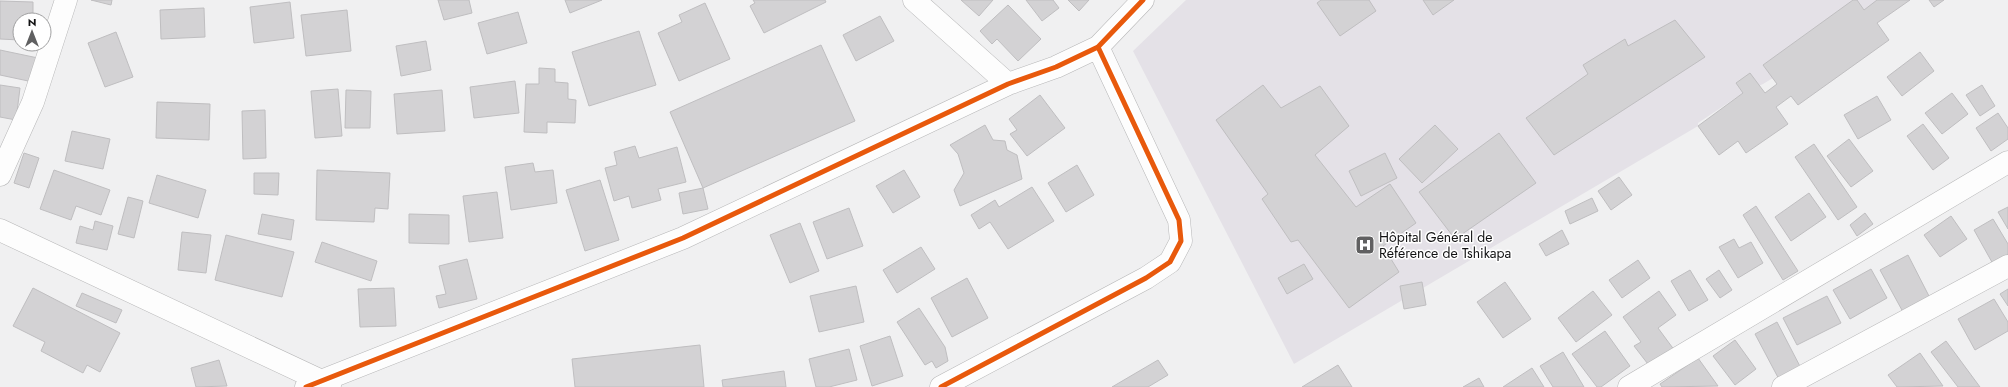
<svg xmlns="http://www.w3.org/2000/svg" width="2008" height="387" font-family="Jost,sans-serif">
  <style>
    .built { fill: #e4e1e7 }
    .building { fill: #d3d2d4; stroke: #bfbec0 }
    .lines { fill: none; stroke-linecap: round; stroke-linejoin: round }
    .street-casing { stroke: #b6b6b7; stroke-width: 23 }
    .street { stroke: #fdfdfd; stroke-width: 22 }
    .cycleway-casing { stroke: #fff; stroke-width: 8 }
    .cycleway { stroke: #e8590c; stroke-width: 5 }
    .labels { text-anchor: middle; stroke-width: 3; stroke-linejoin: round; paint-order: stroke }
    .poi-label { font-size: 14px; fill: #121213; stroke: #fff; text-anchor: start }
  </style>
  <rect width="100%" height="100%" fill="#f0f0f1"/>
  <path class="built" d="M1186 0H1904L1763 84 1743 93 1698 123V126L1294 364 1133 51Z"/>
  <path class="building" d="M91 0H112L111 5Z
    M438 0H469L472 13 444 20Z
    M565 0H602L570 13Z
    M753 0H825L826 2 764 33 750 6 755 3Z
    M961 0H993L979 16Z
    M1026 0H1053L1059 8 1042 21Z
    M1068 0H1089L1079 11Z
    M1321 0H1369L1376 11 1340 36 1317 3Z
    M1423 0H1454L1433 15Z
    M1853 0H1857L1864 10 1877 0H1910L1877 23 1889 40 1798 105 1791 96 1776 107 1788 124 1746 153 1738 141 1719 155 1698 126 1743 93 1736 83 1750 73 1765 93 1777 84 1763 65Z
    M1929 0H1944L1934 7Z
    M0 1 33 2V20H20V40L0 39Z
    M290 2 294 38 254 43 250 7Z
    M705 3 730 59 679 81 658 33 682 22 679 15Z
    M1008 5 1041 39 1018 61 997 39 992 44 980 31Z
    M204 8 205 37 161 39 160 10Z
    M347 10 351 51 306 56 301 15Z
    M518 12 527 43 487 54 478 23Z
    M880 16 894 41 856 61 843 35Z
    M1675 20 1705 57 1554 155 1526 118 1588 74 1583 65 1625 39 1628 46Z
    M639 31 656 85 589 106 572 52Z
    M116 32 133 77 105 87 88 43Z
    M426 41 431 70 401 76 396 46Z
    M821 45 855 121 703 188 670 112Z
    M0 50 38 58 33 82 0 75Z
    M1920 52 1934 71 1902 96 1887 77Z
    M539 68 555 69V82L568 83V99L576 100 575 123 547 122V133L524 132 526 84H539Z
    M515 81 519 113 474 118 470 87Z
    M0 85 20 88 16 120 0 117Z
    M1263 85 1281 108 1320 86 1349 126 1315 155 1356 207 1390 184 1416 223 1383 246 1399 272 1349 308 1298 240 1291 242 1262 199 1268 194 1216 120Z
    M1982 85 1995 106 1980 116 1966 95Z
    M338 89 342 136 315 138 311 91Z
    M346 90 371 91 370 128H345Z
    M442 90 445 131 397 134 394 94Z
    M1952 93 1968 114 1942 134 1925 113Z
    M1040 95 1065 128 1027 156 1010 134 1017 130 1009 119Z
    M1877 96 1891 120 1858 139 1844 115Z
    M157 102 210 104 209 140 156 138Z
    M265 110 266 158 243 159 242 111Z
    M1998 113 2008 128V139L1991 151 1976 128Z
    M1923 124 1949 158 1933 170 1907 136Z
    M985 125 993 140 1005 141 1007 150 1017 155 1022 179 960 206 954 190 964 173 958 154 950 145Z
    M1435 125 1458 149 1422 183 1399 159Z
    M72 131 110 139 103 169 65 161Z
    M1499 133 1536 183 1455 239 1419 192Z
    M1849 139 1873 171 1851 187 1827 156Z
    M1814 144 1857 207 1838 220 1795 157Z
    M635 146 639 158 677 147 686 182 658 189 661 200 632 208 629 196 614 201 605 168 617 165 614 152Z
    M24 153 39 158 29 188 14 183Z
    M1385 153 1397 178 1361 196 1349 171Z
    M533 163 535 172 553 170 557 203 511 210 505 167Z
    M1077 165 1094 195 1066 212 1048 183Z
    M54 170 110 190 101 215 76 206 71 220 40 209Z
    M317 170 390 173 388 209 375 208 374 222 316 220Z
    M904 170 920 197 893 213 876 186Z
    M254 173H279L278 195 254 194Z
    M157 175 206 190 198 218 149 203Z
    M1619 177 1632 195 1611 210 1598 191Z
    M600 180 619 240 585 251 566 190Z
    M1032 187 1054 221 1008 249 990 222 979 229 971 215 995 200 999 207Z
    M703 188 708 209 683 214 679 193Z
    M497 192 503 238 469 242 463 196Z
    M1809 193 1826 217 1791 241 1775 217Z
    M128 197 143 201 134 238 118 234Z
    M1592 198 1598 211 1570 224 1565 211Z
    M1756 206 1798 271 1783 280 1743 215Z
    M2008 207V229L1998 212Z
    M849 208 863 246 827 259 813 222Z
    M1865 213 1873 224 1857 236 1850 225Z
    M262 214 294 220 291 240 258 234Z
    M409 214 449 215V244L409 243Z
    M1951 216 1967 239 1940 257 1924 235Z
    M1993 219 2008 244V255L1993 264 1974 230Z
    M95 221 113 226 107 250 76 243 80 226 93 230Z
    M800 223 819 271 790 283 770 235Z
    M1562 230 1569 244 1546 256 1539 244Z
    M182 232 211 235 206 273 178 270Z
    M226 235 294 252 282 297 215 280Z
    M1734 239 1739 248 1751 242 1763 263 1738 278 1719 247Z
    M322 242 377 261 371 281 315 262Z
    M921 247 935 269 897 293 883 270Z
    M1908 255 1930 298 1903 312 1880 270Z
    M467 259 477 299 439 308 436 296 446 294 439 266Z
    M1638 260 1650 278 1622 298 1609 280Z
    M1304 264 1313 279 1287 294 1278 278Z
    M1871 269 1887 298 1850 319 1833 290Z
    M1690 270 1708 300 1689 311 1671 281Z
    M1719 270 1732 290 1720 298 1706 279Z
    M967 278 988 318 952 337 931 298Z
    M1422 282 1426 305 1404 309 1400 286Z
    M1505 282 1531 319 1503 338 1477 302Z
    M856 286 864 322 819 332 810 296Z
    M33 288 120 333 100 372 87 365 83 373 41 351 45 342 13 326Z
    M394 288 396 326 360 327 358 289Z
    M2008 289V306L2000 294Z
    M1593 291 1612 315 1576 342 1558 318Z
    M1659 291 1676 315 1658 328 1675 351 1651 368 1634 346 1641 342 1623 317Z
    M82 293 122 310 116 323 76 306Z
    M1827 296 1841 323 1797 345 1783 318Z
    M1994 299 2008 322V331L1975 350 1958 319Z
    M919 308 945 347 948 361 936 368 932 361 925 365 897 322Z
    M1777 322 1804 374 1782 385 1755 334Z
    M1605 331 1630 366 1601 387H1597L1572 354Z
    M890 336 903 376 872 386 860 346Z
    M1735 340 1756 369 1735 385 1713 356Z
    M1946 341 1980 387H1958L1931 352Z
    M700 345 704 387H575L572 359Z
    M849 349 857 380 829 387H816L809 359Z
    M1563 352 1584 387H1553L1540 366Z
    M1920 353 1943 386 1897 387 1888 375Z
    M1698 358 1718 386 1662 387 1660 384Z
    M219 360 227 386 196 387 191 368Z
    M1158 360 1168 375 1148 387H1112Z
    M1338 365 1352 387H1302Z
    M1532 368 1544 387H1503Z
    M784 371 786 387H723L722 380Z
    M1479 378 1484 387H1463Z"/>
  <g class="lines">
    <defs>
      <path id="street" d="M914 0 1008 84
        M0 175 33 102 66 0
        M0 230 330 385
        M306 387 683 238 1008 84 1056 67 1098 47 1143 0
        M941 387 1146 278 1170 262 1181 241 1179 220 1098 47
        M1629 387 2008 162
        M1783 387 2008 266"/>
    </defs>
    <use href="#street" class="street-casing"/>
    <use href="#street" class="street"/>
    <defs>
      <path id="cycleway" d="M306 387 683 238 1008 84 1056 67 1098 47 1143 0
        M941 387 1146 278 1170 262 1181 241 1179 220 1098 47"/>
    </defs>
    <use href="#cycleway" class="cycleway-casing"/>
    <use href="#cycleway" class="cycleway"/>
  </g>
  <defs>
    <symbol id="hospital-square" viewBox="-11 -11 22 22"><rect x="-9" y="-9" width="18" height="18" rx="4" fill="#606061" stroke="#fff"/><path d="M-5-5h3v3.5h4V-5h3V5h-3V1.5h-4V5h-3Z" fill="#fff"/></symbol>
  </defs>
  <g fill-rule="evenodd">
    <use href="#hospital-square" x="1354" y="234" width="22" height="22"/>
  </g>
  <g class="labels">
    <g class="poi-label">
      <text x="1379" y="242">Hôpital Général de<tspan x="1379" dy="16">Référence de Tshikapa</tspan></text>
    </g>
  </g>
  <g transform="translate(32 32)"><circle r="19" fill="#ffffff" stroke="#a0a0a1"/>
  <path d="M0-3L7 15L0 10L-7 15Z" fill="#606061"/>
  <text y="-6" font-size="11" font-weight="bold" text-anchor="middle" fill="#121213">N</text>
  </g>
</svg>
